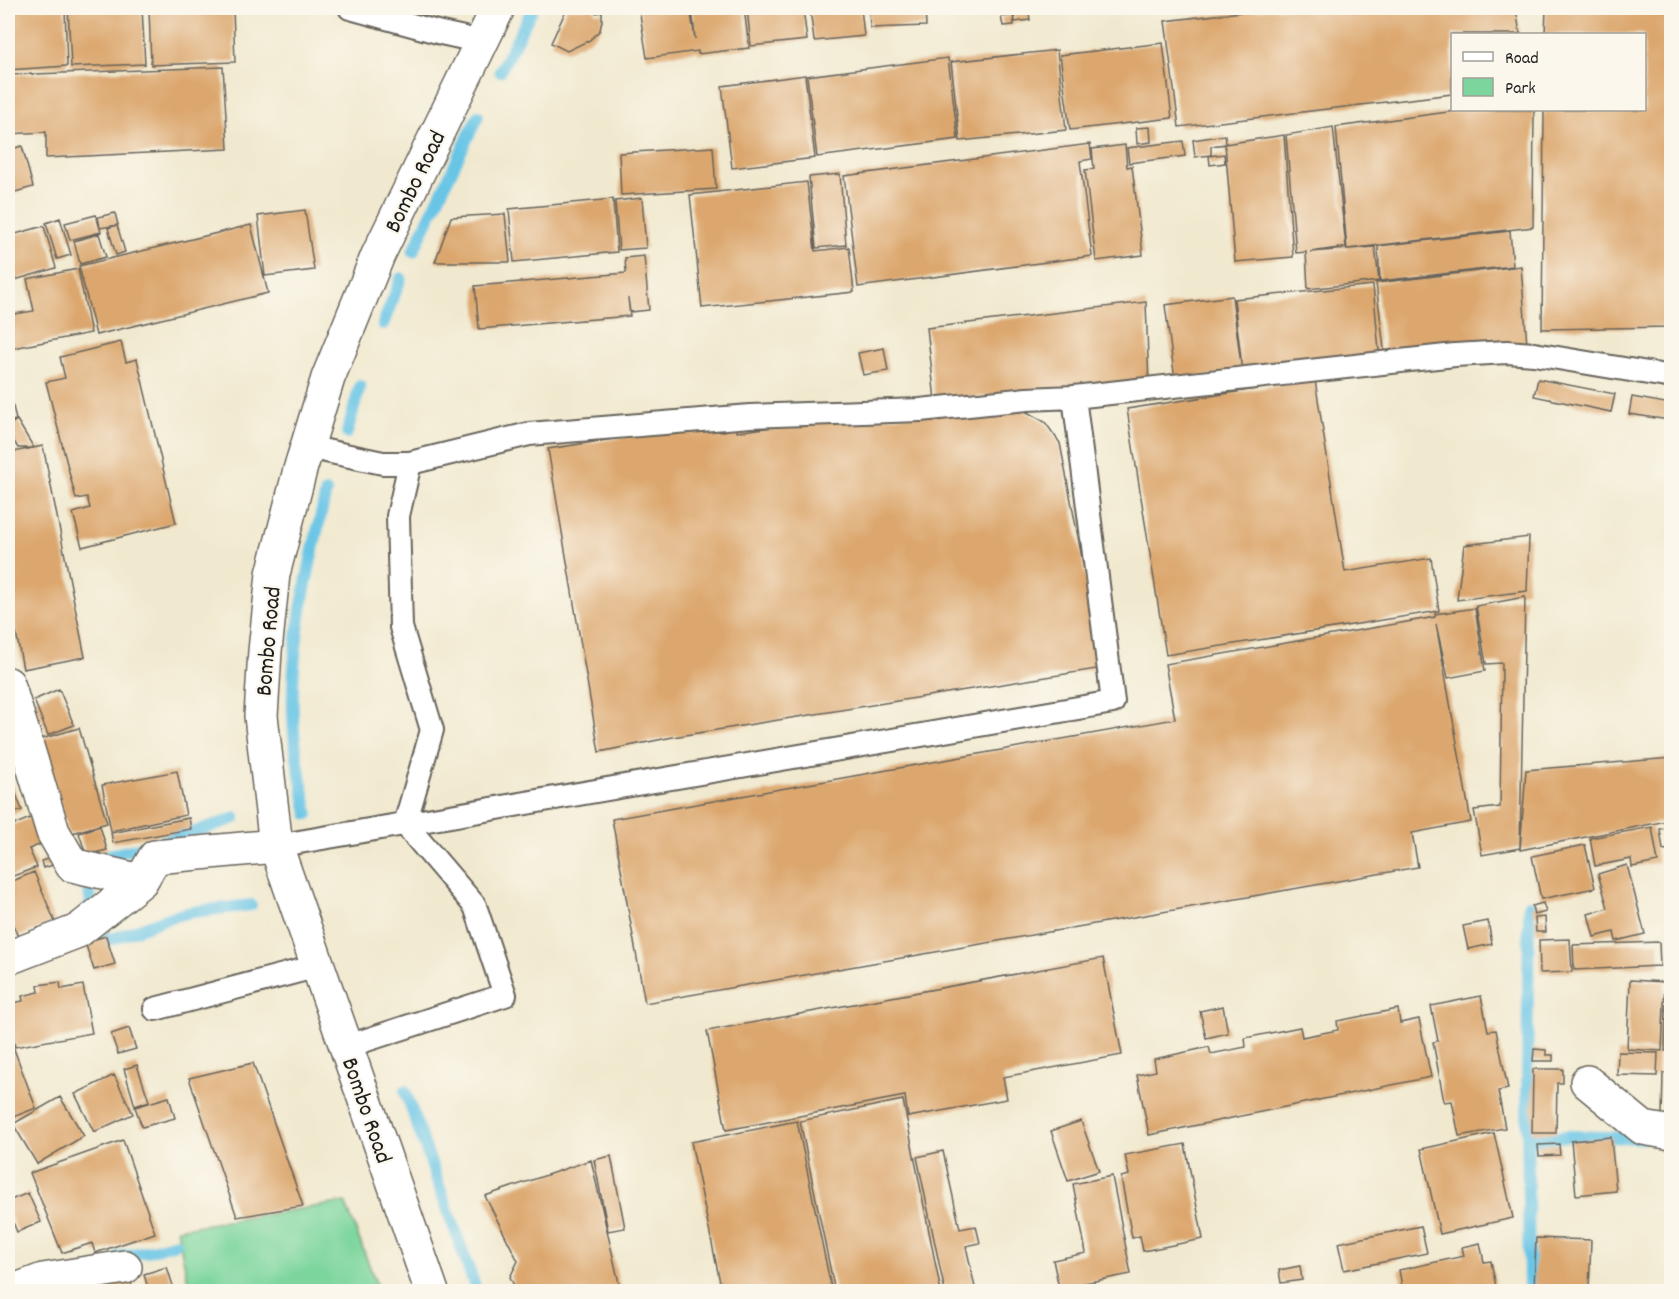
<svg xmlns="http://www.w3.org/2000/svg" width="1679" height="1299" font-family="Dekko,sans-serif">
  <style>
    .green { fill: #7bd59c; stroke: #4c785c; stroke-width: 1.5 }
    .lines { fill: none; stroke-linecap: round; stroke-linejoin: round }
    .stream { stroke: #68c5e6; stroke-width: 12 }
    .building { fill: #dca76e }
    .service-casing { stroke: #67645b; stroke-width: 26 }
    .minor-casing { stroke: #67645b; stroke-width: 36 }
    .primary-casing { stroke: #67645b; stroke-width: 36 }
    .service { stroke: #fff; stroke-width: 22 }
    .minor { stroke: #fff; stroke-width: 33 }
    .primary { stroke: #fff; stroke-width: 33 }
    .labels { text-anchor: middle; stroke-width: 4.5; stroke-linejoin: round; paint-order: stroke }
    .street-label { font-size: 24px; fill: #1c1c1c; stroke: #fbf7ec }
  </style>
  <rect width="100%" height="100%" fill="#fbf7ec"/>
  <filter id="ink" filterUnits="userSpaceOnUse"><feTurbulence type="fractalNoise" baseFrequency=".0167" numOctaves="2"/><feDisplacementMap in="SourceGraphic" scale="12" xChannelSelector="R" yChannelSelector="G"/><feConvolveMatrix kernelMatrix="1 2 1 2 8 2 1 2 1" color-interpolation-filters="sRGB"/></filter>
  <filter id="wash" filterUnits="userSpaceOnUse"><feTurbulence type="fractalNoise" baseFrequency=".008" numOctaves="4" result="noise"/><feDisplacementMap in="SourceGraphic" scale="24" xChannelSelector="R" yChannelSelector="G"/><feGaussianBlur stdDeviation="1.35" result="paint"/><feColorMatrix in="noise" values="0 0 0 0 0 0 0 0 0 0 0 0 0 0 0 0 0 1.4 0 .05"/><feComposite in="paint" operator="in"/></filter>
  <g filter="url(#wash)">
    <rect width="100%" height="100%" fill="#f1e9cf"/>
    <path class="green" d="M345 1202 379 1291H190L177 1229Z"/>
    <g class="lines">
      <path class="stream" d="M500 71 533 8
        M413 252 478 116
        M383 324 401 278
        M347 433 360 386
        M308 814C304 793 299 772 296 751 284 664 307 576 326 492
        M90 859C139 849 188 836 235 818
        M84 911 91 908 87 870
        M83 940 104 936 112 939 171 917 192 912 251 905
        M405 1091 477 1292
        M1528 1140 1568 1136 1643 1138
        M119 1257 148 1251 176 1243
        M1529 1292 1527 1093 1529 905"/>
    </g>
    <g id="blocks">
      <path class="building" d="M8 8H65L67 66 8 70Z
        M68 8H142L145 64 71 67Z
        M149 8H233L235 62 151 65Z
        M407 8H439V15L406 13Z
        M567 8H593L596 13 602 12V21L600 30 590 40 567 51 551 43Z
        M639 8H690L695 39 692 8H744L749 48 698 54V51L647 58Z
        M747 8H803L807 40 751 46Z
        M810 8H861L864 36 814 41Z
        M869 8H925L926 26 870 28Z
        M1006 8H1021L1022 13 1006 14Z
        M1275 8H1516L1520 34H1452V94L1179 127 1165 21Z
        M1546 8H1672V327L1542 329 1544 110H1644V34H1545Z
        M1029 13 1030 20 1015 22 1014 15Z
        M1013 15 1014 25 1003 26 1001 17Z
        M1163 43 1172 118 1070 130 1060 55Z
        M1057 50 1066 130 960 141 951 62Z
        M948 58 958 139 817 157 807 76Z
        M223 67 228 149 46 158V132L8 134V75Z
        M805 75 815 158 732 168 722 86Z
        M1463 110H1534L1533 227 1347 249 1336 127Z
        M1150 127 1151 142 1137 144 1136 128Z
        M1333 127 1346 247 1310 252 1375 247 1379 281 1308 289 1306 252 1296 253 1286 135Z
        M1225 135 1226 144 1211 146V155L1195 157 1193 140Z
        M1284 135 1293 257 1235 262 1225 144Z
        M1183 141 1185 156 1129 163 1127 148Z
        M1090 144 1092 159 1080 161 1092 256 858 287 844 176Z
        M1125 145 1127 167 1132 166 1143 255 1096 261 1085 170 1094 169 1092 149Z
        M22 146 33 187 8 194V150Z
        M713 147 716 189 621 195 619 153Z
        M1224 154 1225 163 1210 165 1209 156Z
        M840 174 846 245 816 248 809 177Z
        M807 182 815 251 849 247 854 292 702 308 690 195Z
        M642 198 646 248 619 250 615 201Z
        M613 199 617 252 514 262 509 209Z
        M305 210 314 270 265 276 258 216Z
        M115 213 118 225 100 228 98 217Z
        M505 214 510 262H435L451 217Z
        M96 215 101 232 70 240 65 223Z
        M60 218 71 255 57 259 46 223Z
        M117 225 125 252 116 255 108 228Z
        M251 225 268 293 96 335 79 266Z
        M44 226 56 268 8 282V236Z
        M1510 231 1513 266 1380 281 1378 246Z
        M99 234 106 257 80 264 74 241Z
        M644 256 649 310 630 312 628 298 630 316 479 329 475 286 626 273 625 258Z
        M1521 266 1527 345 1385 357 1376 283Z
        M78 269 91 333 13 348 8 315 34 311 27 279Z
        M1373 285 1380 362 1243 376 1234 299Z
        M1232 296 1242 372 1175 380 1165 305Z
        M1146 302 1149 385 935 400 927 328Z
        M121 342 126 362 137 359 176 523 82 547 73 513 90 508 87 497 76 499 46 382 65 378 60 357Z
        M884 348 888 371 863 375 858 353Z
        M1538 379 1615 394 1611 412 1534 396Z
        M1315 380 1345 572 1431 558 1439 611 1166 655 1127 409Z
        M8 383 16 420 8 422Z
        M1632 397 1671 404 1669 420 1629 414Z
        M1018 407 1045 422 1060 443 1103 668 673 737 599 752 548 449 705 425 721 432 737 427V432L800 423Z
        M17 420 34 448H18L8 432V426Z
        M43 446 85 657 23 669 8 590V453Z
        M1529 537 1527 591 1457 600 1464 545Z
        M1525 597 1520 848 1482 855 1474 810 1500 807 1502 663 1486 664 1476 606Z
        M1475 608 1485 671 1448 678 1436 624 1471 822 1412 833 1418 867 645 1003 612 819 1175 719 1165 664 1435 617V614Z
        M59 689 74 725 48 735 34 700Z
        M79 728 107 823 69 834 41 739Z
        M1672 758V820L1520 850 1526 770Z
        M177 771 186 815 111 831 102 785Z
        M8 773 22 810 8 815Z
        M40 814 41 844 29 849 37 867 8 878V827Z
        M189 818 191 829 113 843 111 833Z
        M100 826 107 850 86 855 79 833Z
        M1652 827 1658 862 1632 867 1631 859 1595 866 1590 838Z
        M1672 827V849L1663 850 1660 829Z
        M1585 845 1595 888 1541 899 1532 856Z
        M51 858 53 865 43 868 41 861Z
        M1627 865 1645 934 1616 941 1614 932 1594 937 1588 914 1608 908 1598 874Z
        M34 872 55 922 18 937 8 912V883Z
        M1543 903 1546 912 1534 915 1532 906Z
        M1545 917 1546 932H1536L1535 918Z
        M1488 921 1492 944 1468 949 1463 926Z
        M106 936 115 964 94 970 85 942Z
        M1570 939 1572 972 1540 973 1539 940Z
        M1659 942 1660 966 1574 970 1573 945Z
        M1103 958 1122 1055 1003 1077 1007 1099 908 1117 905 1096 726 1130 707 1031Z
        M1630 980 1665 982 1662 1051 1627 1049Z
        M60 982 61 989 83 985 92 1033 15 1047 8 1004 23 1001 22 996 39 992 38 985Z
        M1481 996 1488 1031 1496 1030 1508 1089 1498 1091 1505 1128 1459 1136 1452 1101 1444 1102 1433 1042 1438 1041 1431 1006Z
        M1672 1003V1049L1665 1051 1666 1004Z
        M1223 1006 1228 1033 1206 1038 1200 1011Z
        M1398 1009 1400 1023 1419 1019 1431 1077 1149 1135 1137 1075 1156 1071 1154 1059 1209 1047 1211 1054 1246 1047 1245 1038 1300 1027 1302 1037 1338 1030 1337 1021Z
        M129 1028 136 1049 118 1054 111 1034Z
        M8 1033 36 1108 8 1119Z
        M1534 1049 1546 1050V1055H1553V1061H1533Z
        M1618 1052 1658 1053 1657 1076 1617 1075Z
        M253 1063 303 1206 237 1217 189 1078Z
        M137 1065 149 1101 135 1106 124 1069Z
        M1533 1069H1563V1083H1557L1556 1133H1532Z
        M1663 1073H1672V1116H1662Z
        M114 1075 133 1114 94 1132 75 1094Z
        M60 1097 84 1136 37 1164 13 1124Z
        M169 1097 175 1118 142 1127 135 1107Z
        M903 1100 941 1292H835L800 1121Z
        M797 1121 832 1292H722L691 1142Z
        M1081 1121 1099 1171 1068 1181 1051 1131Z
        M1494 1133 1513 1218 1440 1234 1421 1149Z
        M1611 1137 1616 1191 1576 1195 1571 1141Z
        M123 1140 155 1233 95 1253 92 1243 62 1253 30 1173Z
        M1185 1144 1203 1239 1143 1251 1140 1236 1132 1238 1121 1177 1129 1175 1125 1155Z
        M1559 1144 1560 1155 1539 1156 1538 1145Z
        M943 1151 960 1229 976 1226 980 1243 966 1246 976 1292H945L917 1157Z
        M611 1156 625 1228 608 1231 594 1160Z
        M591 1160 621 1292H517L510 1277 518 1261 485 1196Z
        M1112 1176 1131 1274 1059 1288 1053 1260 1086 1253 1073 1184Z
        M28 1193 41 1222 17 1232 8 1210V1201Z
        M1421 1226 1427 1253 1344 1270 1338 1243Z
        M1536 1238 1591 1240 1589 1291 1534 1289Z
        M1480 1243 1484 1262 1491 1261 1497 1292H1403L1399 1270 1464 1256 1462 1247Z
        M1300 1266 1302 1280 1281 1283 1279 1270Z
        M167 1267 175 1292H149L144 1274Z
        M130 1279 134 1292H91L90 1288Z"/>
    </g>
  </g>
  <g filter="url(#ink)">
    <use href="#blocks" fill-opacity="0" stroke="#67645b" stroke-width="1.5"/>
    <g class="lines">
      <defs>
        <path id="service" d="M350 8 441 33 482 42
          M1074 397 1455 355 1507 352 1534 354 1672 377
          M307 447 383 463H410L398 516 401 627 432 730 405 824 475 906 505 995 345 1047
          M276 846 1113 702 1074 397 1027 399 920 410 750 416 529 434 410 463
          M155 1009 318 966"/>
        <path id="minor" d="M8 684 53 832 72 865 141 881
          M8 958 78 931 141 881 155 857 276 846
          M1587 1082 1643 1128 1672 1133
          M11 1292 43 1280 125 1267"/>
        <path id="primary" d="M432 1292 276 846 261 716 265 651 273 574 300 470 328 378 378 255 498 8"/>
      </defs>
      <use href="#service" class="service-casing"/>
      <use href="#minor" class="minor-casing"/>
      <use href="#primary" class="primary-casing"/>
      <use href="#service" class="service"/>
      <use href="#minor" class="minor"/>
      <use href="#primary" class="primary"/>
    </g>
  </g>
  <g class="labels">
    <g class="street-label">
      <text transform="translate(414 181) rotate(-64)" y="8">Bombo Road</text>
      <text transform="translate(267 641) rotate(-85)" y="8">Bombo Road</text>
      <text transform="translate(368 1110) rotate(71)" y="8">Bombo Road</text>
    </g>
  </g>
  <rect width="1679" height="1299" fill="none" stroke="#fbf7ec" stroke-width="30"/>
  <rect x="1451" y="33" width="195" height="78" fill="#fbf7ec" stroke="#a29f99" stroke-width="1.5"/>
  <rect x="1463" y="52" width="30" height="9" fill="#ffffff" stroke="#a29f99" stroke-width="1.5"/>
  <text x="1505" y="63" font-size="18" fill="#1c1c1c">Road</text>
  <rect x="1463" y="78" width="30" height="18" fill="#7bd59c" stroke="#a29f99" stroke-width="1.5"/>
  <text x="1505" y="93" font-size="18" fill="#1c1c1c">Park</text>
</svg>
